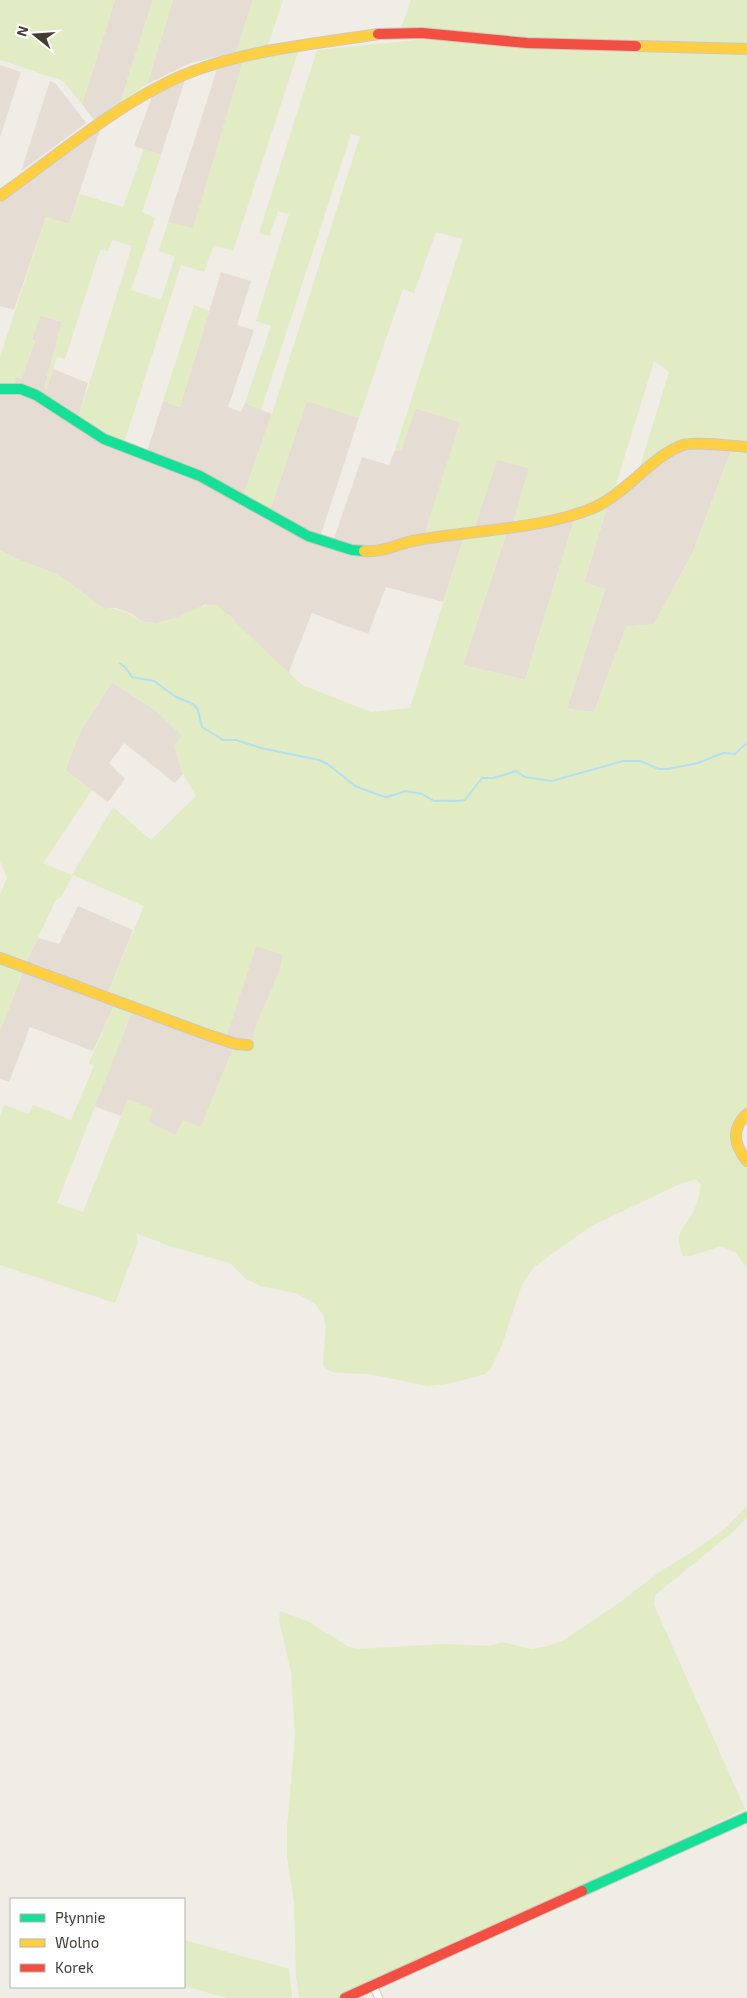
<svg xmlns="http://www.w3.org/2000/svg" width="747" height="1998" font-family="'Exo 2',sans-serif">
  <style>
    .residential { fill: #e5ddd3 }
    .green { fill: #e1ebc4; fill-rule: evenodd }
    .lines { fill: none; stroke-linecap: round; stroke-linejoin: round }
    .stream { stroke: #b3dff1; stroke-width: 2 }
    .street-casing { stroke: #ccc8c2; stroke-width: 9 }
    .fast-casing { stroke: #cfc8bd; stroke-width: 12 }
    .slow-casing { stroke: #cfc8bd; stroke-width: 12 }
    .jam-casing { stroke: #cfc8bd; stroke-width: 12 }
    .street { stroke: #fdfcfb; stroke-width: 7 }
    .fast { stroke: #16e098; stroke-width: 10 }
    .slow { stroke: #ffcf43; stroke-width: 10 }
    .jam { stroke: #f24e42; stroke-width: 10 }
  </style>
  <rect width="100%" height="100%" fill="#f0ece6"/>
  <path class="residential" d="M115 0H153L120 103 94 120 82 104Z
    M173 0H253L236 52 190 63 147 84Z
    M243 61 193 229 168 222 217 69Z
    M0 65 21 72 0 137Z
    M185 80 161 155 134 146 153 94Z
    M50 81 56 84 86 123 21 171Z
    M101 127 69 224 46 217 14 310 0 306V203Z
    M221 272 251 281 237 325 254 330 228 407 241 412 245 403 272 414 243 496 270 510 307 401 359 418 321 534 334 539 362 457 389 465 395 450 401 451 415 408 460 422 464 537 443 602 386 587 368 634 312 613 288 674 245 633 229 615 206 604 183 616 157 623 143 622 130 613 116 608 105 609 57 574 16 559 0 550V385L16 377 21 379 35 341 32 339 40 315 62 322 44 388 47 389 53 369 88 383 78 420 104 435 147 452 163 401 180 407Z
    M695 446 731 451 692 554 654 624 626 627 594 712 567 709 605 589 584 583 608 504 678 450Z
    M497 459 529 468 513 523 474 529Z
    M574 520 525 680 463 665 507 531Z
    M112 682 158 712 183 736 174 746 183 774 175 783 124 743 109 763 125 779 108 802 65 770 81 730Z
    M78 906 133 930 107 995 25 964 38 938 59 944Z
    M256 946 283 954 279 975 252 1041 244 1042 226 1037Z
    M23 972 115 1003 93 1051 30 1027 9 1082 0 1079V1031Z
    M133 1010 233 1049 201 1127 175 1135 148 1122 128 1100 121 1116 94 1106Z"/>
  <path class="green" d="M0 0H115L82 104 63 81 0 60Z
    M153 0H173L147 84 120 103Z
    M253 0H283L268 45 236 52Z
    M411 0H747V47L528 40 400 31Z
    M417 40H450L529 48 747 53V1111L732 1126 730 1134 734 1148 747 1167V1269L736 1253 721 1246 691 1256H683C672 1228 686 1230 695 1208 698 1201 699 1193 701 1185L696 1179 680 1184 591 1226 534 1267 522 1284 502 1345 491 1368 485 1374 447 1384 428 1386 369 1374 335 1373 328 1370 323 1365 326 1326 323 1314 314 1303 296 1293 260 1286 246 1279 230 1263 169 1246 136 1233 138 1242 115 1303 0 1265V1116L4 1105 29 1114 33 1105 71 1120 94 1066 89 1063 115 1003 133 1010 57 1203 83 1212 128 1099 153 1109 148 1122 175 1135 183 1120 201 1127 233 1049 251 1047C255 1015 277 987 283 955L256 946 226 1037 107 995 144 906 73 875 61 897 56 900 25 964 0 955V895L7 878 0 861V550L16 559 57 574 105 609C129 607 136 625 157 623 178 621 196 603 217 605L302 685 371 712 410 708 464 537 507 531 463 665 525 680 574 520 587 517 608 504 584 582 605 589 567 709 594 712 626 627 654 624 692 554 731 451 733 441 701 438 674 444 638 473 669 372 654 361 614 491 589 505 513 523 529 468 497 460 474 529 424 535 460 422 416 408 401 451 395 450 463 239 436 232 414 293 403 289 359 418 307 401 270 510 243 496 272 414 360 136 351 134 261 410 245 403 271 326 256 321 289 214 278 211 269 236 259 233 317 50ZM112 682 158 712 182 736 174 746 183 774 196 796 151 840 113 807 72 875 43 863 92 790 65 770 81 730Z
    M298 52 233 251 214 245 204 272 181 265 124 443 78 420 132 246 112 240 108 251 100 250 65 359 57 357 47 389 44 388 62 322 41 315 32 339 35 341 22 379 16 377 15 383 0 385V357L46 217 69 224 79 194 123 207 144 149 161 155 142 212 155 218 131 290 161 300 175 257 159 251 168 222 193 228 243 61Z
    M194 305 209 311 180 407 163 401Z
    M0 961 23 972 0 1031Z
    M747 1506V1517L735 1530 655 1595 654 1605 745 1809 584 1887 338 1998H299L296 1975 294 1902 287 1856V1829L295 1735 291 1671 279 1621 280 1611 309 1622 349 1647 359 1649 443 1644 490 1646 501 1642 531 1649 548 1646 564 1640 623 1600 658 1573 699 1547 726 1528Z
    M184 1940 289 1969 292 1998H227L184 1986Z"/>
  <g class="lines">
    <path class="stream" d="M119 663 125 667 132 677 154 681 176 697 193 704 198 710 202 727 223 740H236L261 748 319 760 329 765 355 786 382 796 387 797 406 791 422 794 434 801C444 800 456 802 465 800L482 778H494L516 771 525 777 552 781 623 761H640L659 769H668L698 763 723 753 735 754 747 743"/>
    <defs>
      <path id="street" d="M373 1986 379 1998"/>
      <path id="fast" d="M0 389H21L36 395 104 439 200 476 308 536 352 550 364 551
        M582 1891 747 1817"/>
      <path id="slow" d="M636 46 747 49
        M0 196C58 155 126 97 191 72 251 49 316 44 378 34
        M364 551C383 553 399 543 418 540 473 530 543 529 593 508 626 494 653 455 683 445 693 441 734 446 747 447
        M0 958 208 1035 236 1044 248 1045
        M747 1114C731 1129 734 1145 747 1161"/>
      <path id="jam" d="M378 34 422 33 527 43 636 46
        M345 1998 582 1891"/>
    </defs>
    <use href="#street" class="street-casing"/>
    <use href="#fast" class="fast-casing"/>
    <use href="#slow" class="slow-casing"/>
    <use href="#jam" class="jam-casing"/>
    <use href="#street" class="street"/>
    <use href="#fast" class="fast"/>
    <use href="#slow" class="slow"/>
    <use href="#jam" class="jam"/>
  </g>
  <rect x="10" y="1898" width="175" height="90" fill="#ffffff" stroke="#b5b1ad"/>
  <rect x="20" y="1914" width="25" height="8" fill="#16e098" stroke="#b5b1ad"/>
  <text x="55" y="1923" font-size="15" fill="#453c33">Płynnie</text>
  <rect x="20" y="1939" width="25" height="8" fill="#ffcf43" stroke="#b5b1ad"/>
  <text x="55" y="1948" font-size="15" fill="#453c33">Wolno</text>
  <rect x="20" y="1964" width="25" height="8" fill="#f24e42" stroke="#b5b1ad"/>
  <text x="55" y="1973" font-size="15" fill="#453c33">Korek</text>
  <g transform="translate(35 35) rotate(287)" stroke="#ffffff" stroke-width="4" paint-order="stroke">
  <path d="M0-4L9 19L0 12L-9 19Z" fill="#453c33"/>
  <text y="-8" font-size="14" font-weight="bold" text-anchor="middle" fill="#453c33">N</text>
  </g>
</svg>
